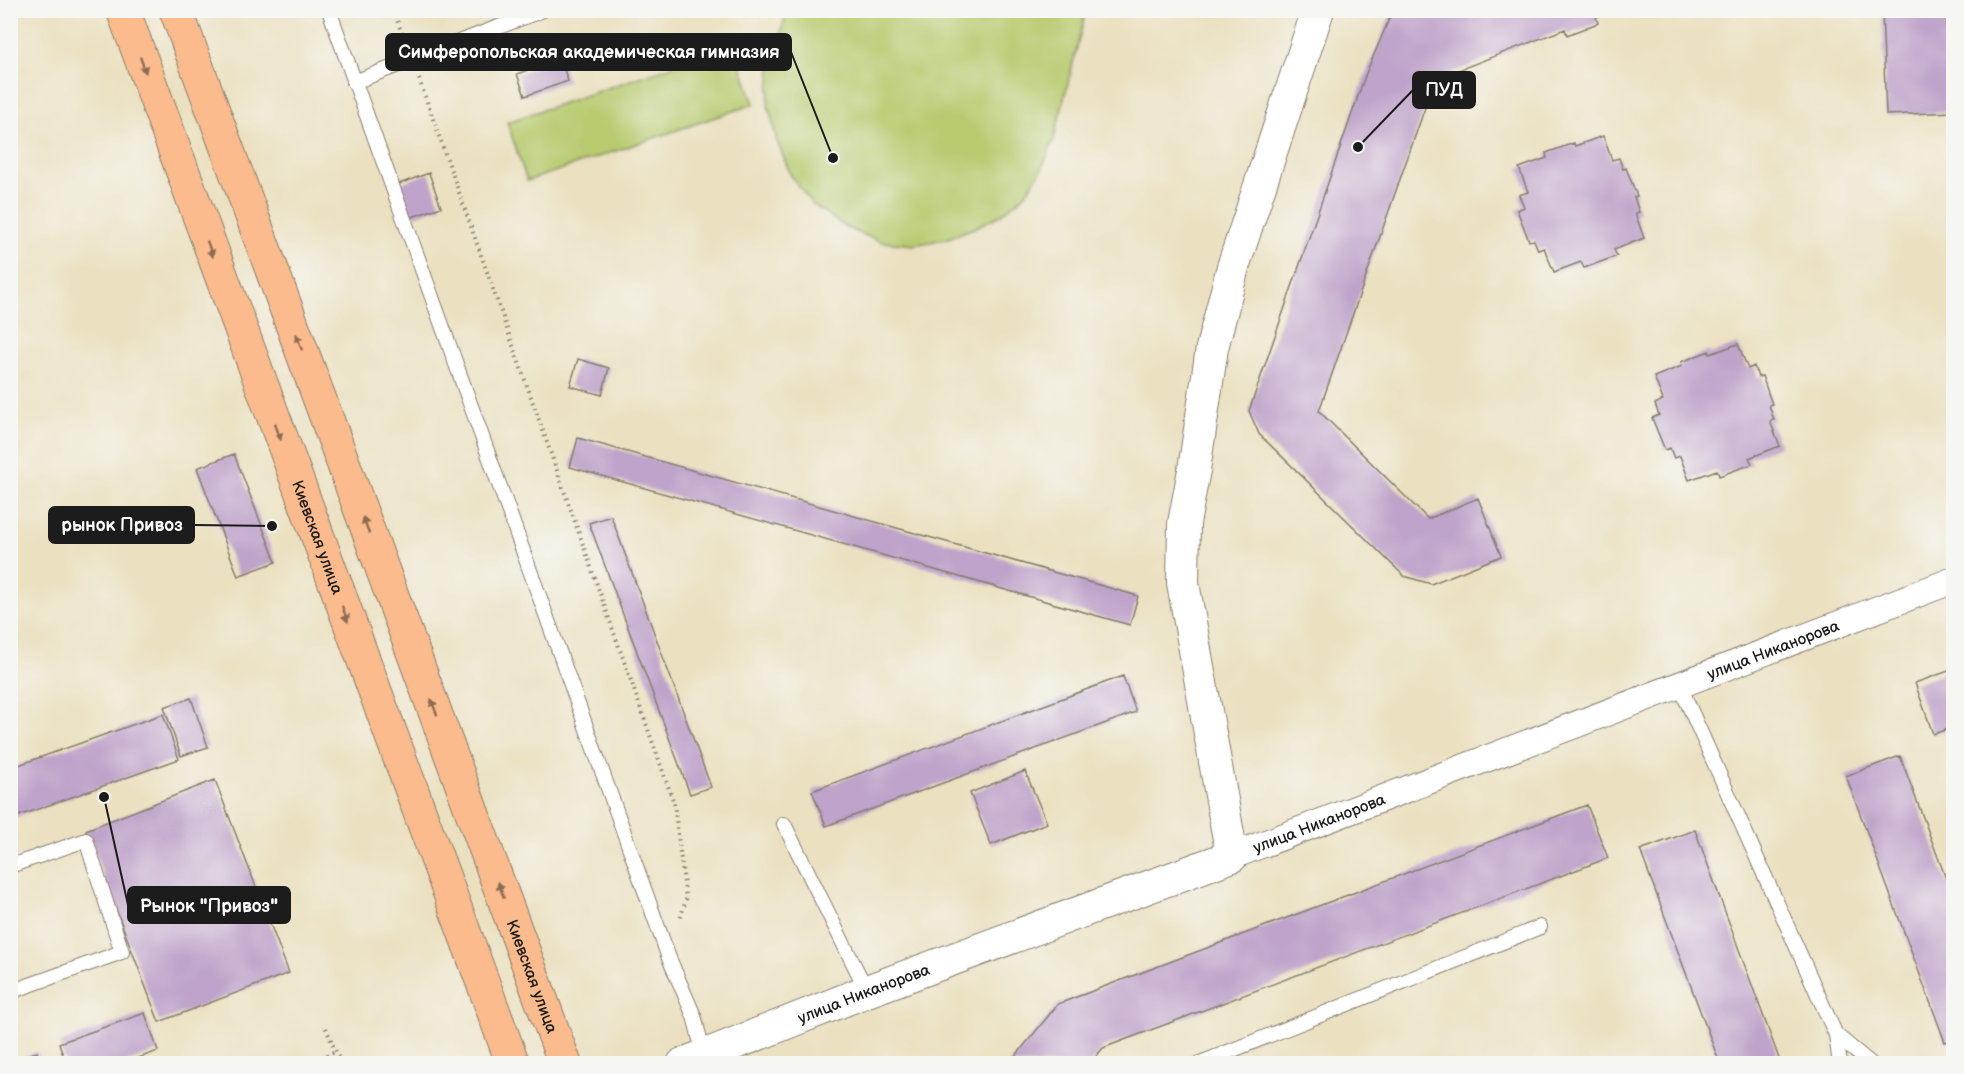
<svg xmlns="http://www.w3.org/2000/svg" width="1964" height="1074" font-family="'Balsamiq Sans',sans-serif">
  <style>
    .green { fill: #b8cb6f; stroke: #6a7446; stroke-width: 1.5 }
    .building { fill: #bfa3ca }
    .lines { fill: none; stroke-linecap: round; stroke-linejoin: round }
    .service-casing { stroke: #847e6e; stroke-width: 16 }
    .minor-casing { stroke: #847e6e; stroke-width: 28 }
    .tertiary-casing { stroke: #847e6e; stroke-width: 34 }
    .primary-casing { stroke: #847e6e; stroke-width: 35 }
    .path { stroke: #847e6e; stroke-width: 4; stroke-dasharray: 1.5 4.5; stroke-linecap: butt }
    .service { stroke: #fff; stroke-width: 14 }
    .minor { stroke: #fff; stroke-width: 26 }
    .tertiary { stroke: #fff; stroke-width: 32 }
    .primary { stroke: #fbbb8c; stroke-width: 33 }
    .oneway { fill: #8c6c54 }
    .labels { text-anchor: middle; stroke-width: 6; stroke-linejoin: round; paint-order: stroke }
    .street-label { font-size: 16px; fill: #1c1c1c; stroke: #f6f6f2 }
    .leader { fill: none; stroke: #1c1c1c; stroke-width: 2 }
    .callout-dot { fill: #1c1c1c; stroke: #f6f6f2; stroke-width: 2 }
    .callout { fill: #1c1c1c; stroke: #1c1c1c; stroke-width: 2 }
    .callout-label { font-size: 18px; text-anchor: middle; font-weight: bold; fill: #fff }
  </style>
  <rect width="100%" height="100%" fill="#f6f6f2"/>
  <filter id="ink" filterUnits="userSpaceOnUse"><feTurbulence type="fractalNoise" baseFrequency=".0167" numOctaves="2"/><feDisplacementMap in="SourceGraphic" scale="12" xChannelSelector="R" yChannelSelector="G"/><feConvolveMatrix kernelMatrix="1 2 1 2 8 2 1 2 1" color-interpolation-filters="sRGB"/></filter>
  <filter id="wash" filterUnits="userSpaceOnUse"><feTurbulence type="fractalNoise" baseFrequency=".008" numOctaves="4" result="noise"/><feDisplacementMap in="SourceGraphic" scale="24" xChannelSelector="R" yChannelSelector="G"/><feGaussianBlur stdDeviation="1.35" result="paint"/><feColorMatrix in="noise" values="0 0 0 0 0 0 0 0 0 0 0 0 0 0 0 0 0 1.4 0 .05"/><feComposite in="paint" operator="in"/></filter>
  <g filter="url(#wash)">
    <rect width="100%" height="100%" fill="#ebe1c1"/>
    <path class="green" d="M787 11H1086L1054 139 1041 171 1025 195 1000 215 974 228 945 239 914 245 882 242 847 228 812 204 791 176 777 141 768 105 771 68Z
      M734 45 754 104 527 181 507 122Z"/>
    <g id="blocks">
      <path class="building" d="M1397 10 1614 11 1596 17 1598 23 1567 35 1565 29 1435 79 1319 411 1428 519 1478 498 1501 556 1431 584 1404 576 1259 434 1249 411 1365 76 1392 12Z
        M1882 10H1954V112L1886 115Z
        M560 58 568 81 525 96 517 74Z
        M1603 136 1612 160 1619 158 1623 169 1626 168 1637 196 1634 197 1639 212 1635 213 1644 238 1614 250 1617 256 1584 268 1581 262 1554 272 1544 248 1538 250 1534 240 1529 241 1517 210 1524 207 1519 195 1528 192 1519 168 1547 158 1546 153 1574 143 1575 146Z
        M429 173 441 207 409 218 396 185Z
        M1738 344 1748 369 1754 366 1758 377 1762 376 1772 404 1769 405 1774 420 1770 421 1780 446 1749 458 1752 464 1719 476 1717 470 1689 480 1680 456 1674 458 1670 448 1665 450 1652 418 1659 415 1655 404 1663 400 1654 377 1682 366 1681 362 1709 351 1710 354Z
        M578 359 609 368 602 395 570 386Z
        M578 438 1138 596 1130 625 570 467Z
        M234 454 276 562 238 576 197 468Z
        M611 516 711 787 690 794 589 523Z
        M1954 669V727L1933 734 1915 683Z
        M1123 676 1136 712 826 826 812 791Z
        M191 698 208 747 181 756 164 707Z
        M163 714 179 759 10 819V768Z
        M1900 756 1954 900V1039L1945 1042 1846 776Z
        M1025 771 1047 823 991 845 970 793Z
        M215 780 289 973 159 1022 86 830Z
        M1587 805 1608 858 1103 1048 1090 1064H1009L1058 1004Z
        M1695 830 1781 1064H1720L1640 850Z
        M145 1013 158 1051 122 1064H66L59 1043Z
        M37 1052 41 1064H10V1061Z"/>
    </g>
  </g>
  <g filter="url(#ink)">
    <use href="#blocks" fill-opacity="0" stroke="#847e6e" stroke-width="1.5"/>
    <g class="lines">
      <defs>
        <path id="service" d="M329 10 669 958 694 1016 704 1055
          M354 82 543 10
          M1679 684 1836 1035
          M784 824 867 991
          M10 866 86 840 122 952 10 992
          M1198 1064 1540 927
          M1840 1064 1836 1035 1871 1064"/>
        <g id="minor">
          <path id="s1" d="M1232 856 1954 580"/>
        </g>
        <g id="tertiary">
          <path id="s2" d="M683 1064 867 991 1232 856 1183 583 1184 523 1194 470 1212 348 1233 267 1318 10"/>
        </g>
        <g id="primary">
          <path id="s3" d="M123 10 513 1064"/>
          <path id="s4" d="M176 10 565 1064"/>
        </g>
      </defs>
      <use href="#service" class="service-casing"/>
      <use href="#minor" class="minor-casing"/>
      <use href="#tertiary" class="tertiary-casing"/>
      <use href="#primary" class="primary-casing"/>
      <path class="path" d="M393 10 405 41
        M419 79 674 803 686 899 680 920
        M326 1028 341 1064
        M304 1064 336 1051"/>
      <use href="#service" class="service"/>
      <use href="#minor" class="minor"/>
      <use href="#tertiary" class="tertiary"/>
      <use href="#primary" class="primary"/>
    </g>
    <defs><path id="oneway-solid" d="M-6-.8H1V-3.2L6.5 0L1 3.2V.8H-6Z" transform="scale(1.5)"/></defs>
    <g class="oneway">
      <use href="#oneway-solid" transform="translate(143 65) rotate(70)"/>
      <use href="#oneway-solid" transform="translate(210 249) rotate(70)"/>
      <use href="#oneway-solid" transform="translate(299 342) rotate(-110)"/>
      <use href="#oneway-solid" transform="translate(278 432) rotate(70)"/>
      <use href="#oneway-solid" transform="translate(366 525) rotate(-110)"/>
      <use href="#oneway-solid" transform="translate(345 614) rotate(70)"/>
      <use href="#oneway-solid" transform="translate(434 707) rotate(-110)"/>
      <use href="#oneway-solid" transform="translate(501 890) rotate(-110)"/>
    </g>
  </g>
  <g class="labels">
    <g class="street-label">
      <text dy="6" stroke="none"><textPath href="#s3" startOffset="562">Киевская улица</textPath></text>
      <text dy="6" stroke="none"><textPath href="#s1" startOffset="579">улица Никанорова</textPath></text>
      <text dy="6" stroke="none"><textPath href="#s1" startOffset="93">улица Никанорова</textPath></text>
      <text dy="6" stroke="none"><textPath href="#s4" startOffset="1030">Киевская улица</textPath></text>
      <text dy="6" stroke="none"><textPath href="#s2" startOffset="194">улица Никанорова</textPath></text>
    </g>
  </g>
  <path class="leader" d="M833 158L791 52M1358 147L1413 90M272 526L194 525M104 797L128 905"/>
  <g class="callout-dot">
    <circle cx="833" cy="158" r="6"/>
    <circle cx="1358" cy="147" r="6"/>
    <circle cx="272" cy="526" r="6"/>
    <circle cx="104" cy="797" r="6"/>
  </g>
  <g class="callout">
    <rect x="386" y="34" width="405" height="36" rx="6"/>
    <rect x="1413" y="72" width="62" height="36" rx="6"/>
    <rect x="49" y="507" width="145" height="36" rx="6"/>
    <rect x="128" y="887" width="162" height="36" rx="6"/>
  </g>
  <g class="callout-label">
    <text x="589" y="58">Симферопольская академическая гимназия</text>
    <text x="1444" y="96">ПУД</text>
    <text x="122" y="531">рынок Привоз</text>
    <text x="209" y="912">Рынок "Привоз"</text>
  </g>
  <rect width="1964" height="1074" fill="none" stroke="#f6f6f2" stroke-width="36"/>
</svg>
